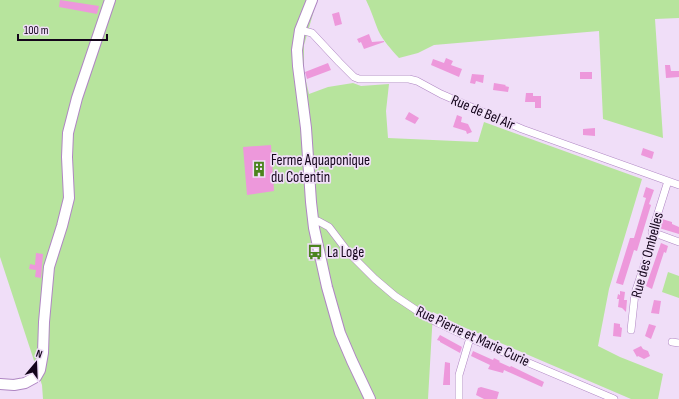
<svg xmlns="http://www.w3.org/2000/svg" width="679" height="399" font-family="'Sofia Sans Condensed',sans-serif">
  <style>
    .green { fill: #b7e49d }
    .building { fill: #ed98db }
    .lines { fill: none; stroke-linecap: round; stroke-linejoin: round }
    .street-casing { stroke: #af86c3; stroke-width: 8 }
    .secondary-casing { stroke: #af86c3; stroke-width: 12 }
    .street { stroke: #fff; stroke-width: 7 }
    .secondary { stroke: #fff; stroke-width: 10 }
    .labels { text-anchor: middle; stroke-width: 3.5; stroke-linejoin: round; paint-order: stroke }
    .street-label { font-size: 15px; fill: #14051b; stroke: #f0def8 }
    .poi-label { font-size: 15px; fill: #14051b; stroke: #f0def8; text-anchor: start }
  </style>
  <rect width="100%" height="100%" fill="#f0def8"/>
  <path class="green" d="M0 0H317L304 45V73L309 94 328 87 353 83 361 86 389 84 386 111 388 138 478 142 484 122 642 179 609 289 598 346 620 357 663 374 658 399H631L461 326 433 312 428 399H43L42 385 0 257Z
    M366 0H679V18L655 19 663 138 603 119 599 31 434 45 418 53 399 58C391 49 383 41 378 30 374 20 371 10 366 0Z
    M668 272 679 276V298L662 292Z"/>
  <path class="building" d="M60 0 99 6 97 14 59 7Z
    M339 12 342 24 335 26 332 14Z
    M369 34 372 42 384 41V42L364 49 361 42 359 43 357 39Z
    M446 58 453 61 451 65 462 69 459 77 431 65 433 59 444 63Z
    M328 63 331 70 307 79 305 72Z
    M665 65H670L671 71H679V77L666 78Z
    M580 72H592V79H580Z
    M472 74 484 75 483 83 476 81 475 84 470 83Z
    M494 83 506 85 505 86 509 87 508 92 493 90Z
    M526 93H533V96H541V108H535V102H525Z
    M409 112 419 118 415 124 405 119Z
    M457 115 462 117 461 122 468 124 472 132 467 134 466 131 453 127Z
    M595 128V136L583 135V129Z
    M271 145 274 191 247 195 243 147Z
    M643 148 654 152 652 159 641 155Z
    M646 187 654 190 649 204 651 205 637 251 634 250 623 285 616 283 630 238H634L646 198 643 197Z
    M662 219 672 222V224L679 227V234L659 228Z
    M661 243 668 246 666 253 664 252 652 289 646 286Z
    M36 253 43 254 41 278 35 277 36 270 29 269 30 264 35 265Z
    M620 291 625 292 624 300H627L626 312 622 308 618 307 619 299H617L618 294 620 295Z
    M654 300 661 301 659 314 651 313Z
    M614 323 620 324V327L622 328 621 337 613 336Z
    M649 324 656 326 651 339 645 336Z
    M440 335 462 347 460 353 440 342V341L437 340Z
    M641 346 643 349 648 351 650 356 644 359 638 356 637 357 633 350Z
    M473 351 493 360 494 358 500 361 499 362 510 367 511 366 544 382 542 387 504 370 503 373 488 369 490 365 471 356Z
    M445 362 450 363V385H443Z
    M481 387 499 392 497 399H484L476 395 478 388Z"/>
  <g class="lines">
    <defs>
      <path id="street" d="M300 30 312 33 339 62 354 77 359 79H409L417 81 441 94 522 129 679 185
        M313 221H318L329 227 348 252 375 279 395 296 419 312 438 323 470 338 614 399
        M652 232 679 242
        M631 330 635 293 653 239 652 232 668 181
        M672 342 679 343
        M459 399V375L470 338"/>
      <path id="secondary" d="M312 0 300 30 297 50 298 66 306 128 311 202 314 228 327 287 340 333 352 361 370 399
        M0 384 14 385 25 383 36 377 40 370 43 353 44 322 49 267 62 226 69 198 67 157 68 133 77 98 110 0"/>
    </defs>
    <use href="#street" class="street-casing"/>
    <use href="#secondary" class="secondary-casing"/>
    <use href="#street" class="street"/>
    <use href="#secondary" class="secondary"/>
  </g>
  <defs>
    <symbol id="building-bare" viewBox="-9 -9 18 18"><path d="M-4-6H4V6H1V3H-1V6H-4ZM-2.5-4.3h1.7v1.8h-1.7ZM.8-4.3h1.7v1.8H.8ZM-2.5-1h1.7V.8h-1.7ZM.8-1h1.7V.8H.8Z" fill="#4b841e" stroke="#f0def8" stroke-width="2.5" paint-order="stroke"/></symbol>
    <symbol id="bus-bare" viewBox="-9 -9 18 18"><path d="M-5-6H5V4H4V6H2V4H-2V6H-4V4H-5ZM-3.5-4V0h7V-4ZM-3.5 1.2v1.5H-2V1.2ZM2 1.2v1.5H3.5V1.2Z" fill="#4b841e" stroke="#f0def8" stroke-width="2.5" paint-order="stroke"/></symbol>
  </defs>
  <g fill-rule="evenodd">
    <use href="#building-bare" x="248" y="158" width="22" height="22"/>
    <use href="#bus-bare" x="304" y="241" width="22" height="22"/>
  </g>
  <g class="labels">
    <g class="street-label">
      <text transform="translate(483 112) rotate(23)" y="5">Rue de Bel Air</text>
      <text transform="translate(647 255) rotate(-75)" y="5">Rue des Ombelles</text>
      <text transform="translate(473 336) rotate(25)" y="5">Rue Pierre et Marie Curie</text>
    </g>
    <g class="poi-label">
      <text x="271" y="165">Ferme Aquaponique<tspan x="271" dy="17">du Cotentin</tspan></text>
      <text x="327" y="257">La Loge</text>
    </g>
  </g>
  <g transform="translate(36 363) rotate(19)" stroke="#f0def8" stroke-width="3" paint-order="stroke">
  <path d="M0-3L7 15L0 10L-7 15Z" fill="#14051b"/>
  <text y="-6" font-size="11" font-weight="bold" text-anchor="middle" fill="#14051b">N</text>
  </g>
  <path d="M18 34v6h89v-6" fill="none" stroke="#14051b" stroke-width="2"/>
  <text x="24" y="34" font-size="12" fill="#14051b" stroke="#f0def8" stroke-width="3" paint-order="stroke">100 m</text>
</svg>
